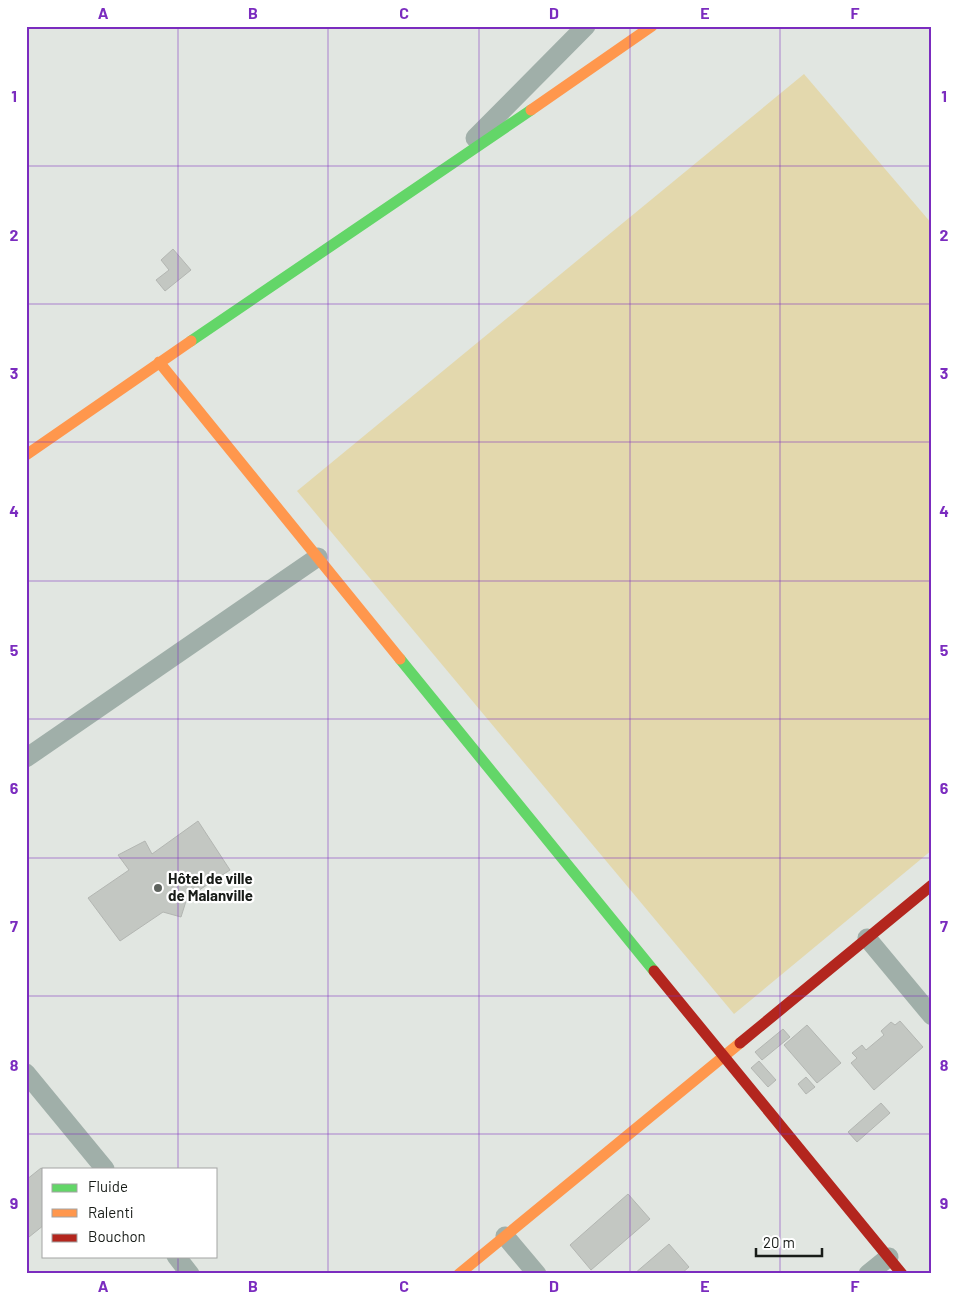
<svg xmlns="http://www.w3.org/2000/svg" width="958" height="1300" font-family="Barlow,sans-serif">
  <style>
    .green { fill: #e3d8ad }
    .building { fill: #c3c7c2; stroke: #b3b6b2 }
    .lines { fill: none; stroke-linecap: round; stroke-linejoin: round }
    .street { stroke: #a0afa9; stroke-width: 19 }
    .fast { stroke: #63d668; stroke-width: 11 }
    .slow { stroke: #ff974d; stroke-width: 11 }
    .jam { stroke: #b3261e; stroke-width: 11 }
    .grid { fill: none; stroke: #7b2cbf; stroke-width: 1; stroke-opacity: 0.55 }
    .poi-dot { fill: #5e635e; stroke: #fff; stroke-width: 2 }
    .labels { text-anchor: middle; stroke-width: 4.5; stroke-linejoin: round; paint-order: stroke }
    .poi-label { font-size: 15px; font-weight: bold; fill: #181c18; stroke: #fff; text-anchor: start }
    .neatline { fill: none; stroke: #7b2cbf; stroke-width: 2 }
    .grid-label { font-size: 16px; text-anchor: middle; font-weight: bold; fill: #7b2cbf }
  </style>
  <rect width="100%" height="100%" fill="#e1e6e1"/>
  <path class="green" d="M804 74 932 224V850L734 1014 297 491Z"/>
  <path class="building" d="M173 249 191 270 165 291 156 280 169 270 161 260Z
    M198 821 230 870 187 898 181 917 163 912 120 941 88 898 129 870 118 855 145 841 152 854Z
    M900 1021 923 1047 874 1090 851 1063 857 1058 852 1053 862 1045 866 1050 884 1035 881 1031 891 1022 895 1025Z
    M807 1025 841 1063 817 1083 784 1045Z
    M783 1029 790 1037 762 1060 755 1052Z
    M759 1061 776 1080 768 1087 751 1068Z
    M806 1077 815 1087 806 1094 798 1084Z
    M881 1103 890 1113 857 1142 848 1132Z
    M41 1168 44 1171V1225L29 1237 26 1233V1180Z
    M628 1194 650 1219 591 1270 570 1245Z
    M669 1244 689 1267 681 1274H634Z"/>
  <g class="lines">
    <path class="street" d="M475 138 586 26
      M26 758 318 557
      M867 938 932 1016
      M26 1073 105 1169
      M505 1236 537 1274
      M176 1256 190 1274
      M868 1274 889 1257"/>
    <path class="fast" d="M191 341 531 110
      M400 659 654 971"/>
    <path class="slow" d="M531 110 652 26
      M159 362 400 659
      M26 455 191 341
      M459 1274 740 1043"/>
    <path class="jam" d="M654 971 902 1274
      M740 1043 932 885"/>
  </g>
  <path class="grid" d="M178 26V1169M328 26V1274M479 26V1274M630 26V1274M780 26V1274M26 166H932M26 304H932M26 442H932M26 581H932M26 719H932M26 858H932M26 996H932M26 1134H932M178 1256V1274"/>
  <circle class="poi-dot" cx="158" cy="888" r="5"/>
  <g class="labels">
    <g class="poi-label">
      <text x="168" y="884">Hôtel de ville<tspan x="168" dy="17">de Malanville</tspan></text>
    </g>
  </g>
  <rect width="958" height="1300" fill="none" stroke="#ffffff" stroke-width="55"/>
  <rect x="42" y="1168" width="175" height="90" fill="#ffffff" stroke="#a3a4a3"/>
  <rect x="52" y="1184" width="25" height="8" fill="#63d668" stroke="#a3a4a3"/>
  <text x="88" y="1192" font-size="15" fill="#181c18">Fluide</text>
  <rect x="52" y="1209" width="25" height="8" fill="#ff974d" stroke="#a3a4a3"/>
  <text x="88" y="1218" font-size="15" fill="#181c18">Ralenti</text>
  <rect x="52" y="1234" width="25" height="8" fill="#b3261e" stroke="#a3a4a3"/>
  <text x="88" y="1242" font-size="15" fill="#181c18">Bouchon</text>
  <path d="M756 1248v8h66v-8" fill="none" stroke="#181c18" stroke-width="2.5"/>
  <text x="763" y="1248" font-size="15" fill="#181c18" stroke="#ffffff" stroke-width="4" paint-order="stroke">20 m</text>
  <rect x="28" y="28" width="902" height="1244" class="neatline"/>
  <g class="grid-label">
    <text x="103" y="19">A</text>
    <text x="253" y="19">B</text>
    <text x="404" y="19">C</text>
    <text x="554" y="19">D</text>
    <text x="705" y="19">E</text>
    <text x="855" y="19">F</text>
    <text x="14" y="102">1</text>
    <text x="944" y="102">1</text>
    <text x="14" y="241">2</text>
    <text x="944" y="241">2</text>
    <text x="14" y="379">3</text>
    <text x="944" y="379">3</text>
    <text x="14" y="517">4</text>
    <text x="944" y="517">4</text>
    <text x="14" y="656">5</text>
    <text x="944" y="656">5</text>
    <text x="14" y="794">6</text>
    <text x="944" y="794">6</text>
    <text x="14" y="932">7</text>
    <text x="944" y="932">7</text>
    <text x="14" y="1071">8</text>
    <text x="944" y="1071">8</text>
    <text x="14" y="1209">9</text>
    <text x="944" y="1209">9</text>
    <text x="103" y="1292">A</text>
    <text x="253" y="1292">B</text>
    <text x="404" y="1292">C</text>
    <text x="554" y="1292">D</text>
    <text x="705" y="1292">E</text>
    <text x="855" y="1292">F</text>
  </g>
</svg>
